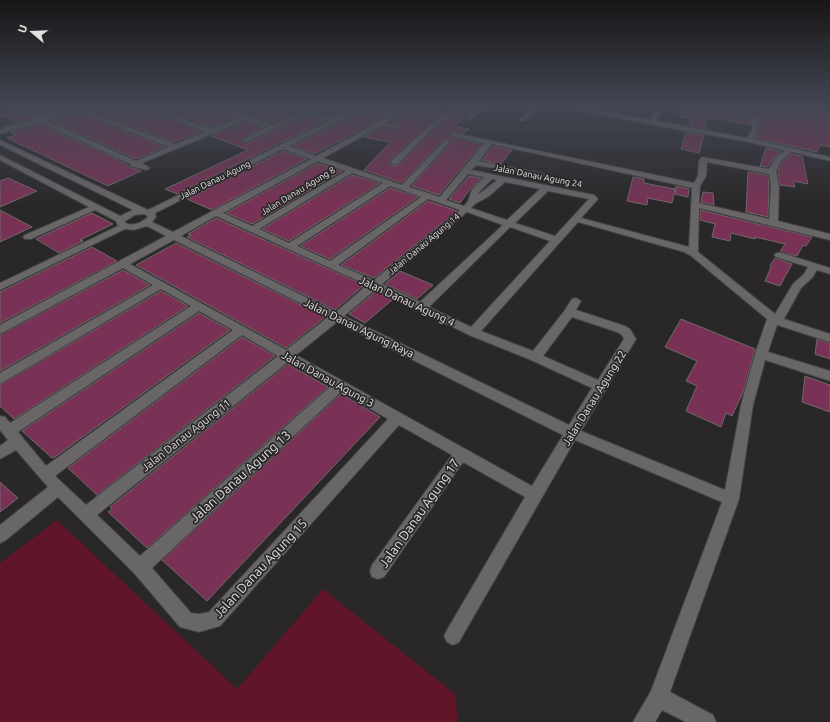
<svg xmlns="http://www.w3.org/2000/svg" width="830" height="722" font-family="Ubuntu,sans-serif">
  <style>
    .green { fill: #601529 }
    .building { fill: #793255; stroke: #6e6a6b }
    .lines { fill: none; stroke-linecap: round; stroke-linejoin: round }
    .minor-casing { stroke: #444143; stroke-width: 2 }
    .minor { fill: #696668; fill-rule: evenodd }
    .labels { text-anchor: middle; stroke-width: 3.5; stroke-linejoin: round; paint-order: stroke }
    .far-street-label { font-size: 9px; fill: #e2e0e1; stroke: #292728 }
    .street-label { font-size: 11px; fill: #e2e0e1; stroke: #292728 }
    .near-street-label { font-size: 13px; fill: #e2e0e1; stroke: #292728 }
  </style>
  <rect width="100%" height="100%" fill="#292728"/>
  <path class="green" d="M57 520 237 689 323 589 455 694 458 722H0V563Z"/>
  <path class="building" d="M22 105H72V106L40 115 20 106Z
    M116 105H136L202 132 174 142 97 114Z
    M152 105H203L236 118 211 127Z
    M221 105H278L296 112 274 123Z
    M296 105H357L334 117Z
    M375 105H403L394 112Z
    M415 105 445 112 391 159 390 164 392 166 399 165 433 130 465 105H479L455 126 469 129 463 134 452 132 450 136 481 144 439 195 412 186 450 143 449 138 444 139 402 183 364 170 390 142 364 137 381 128 400 130V126L390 123Z
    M678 105H703L750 120V125L708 117 705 129 689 125 691 119 680 117 683 113 677 112Z
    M724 105H830V147L820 145 817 152 755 138 761 127H759L756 116Z
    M10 109 30 119 1 128 18 123 0 115V112Z
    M78 111 88 117 165 147 136 159 50 120Z
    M364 111 385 116 315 154 293 146Z
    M306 116 325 121 177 194 165 189 248 150 211 136 246 122 264 127 243 138 242 141 247 143Z
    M39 124 127 164 126 165 141 171 108 186 7 138 16 135 10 132Z
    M686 132 704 135 699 153 681 149Z
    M493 146 512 150 501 164 482 160Z
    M766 148 781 152 775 156 768 167 760 166Z
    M283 151 307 159 212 210 187 199Z
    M792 154 802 156 808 184 793 181 795 187 780 185 778 171 783 161Z
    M318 163 342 171 252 224 226 213Z
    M748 172 768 175 769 188 768 217 746 212Z
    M352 175 380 183 289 241 262 229Z
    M469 176 481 178 471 188 460 203 449 199Z
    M633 177 644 179V183L675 189 672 203 648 198 647 205 627 201Z
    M8 178 37 191 0 207V181Z
    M676 186 689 189 688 197 675 194Z
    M390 188 418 197 330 259 300 246Z
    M703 192 713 193 714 205 701 202Z
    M428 201 457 211 374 278 341 265Z
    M0 210 32 227 0 242Z
    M700 210 812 237 806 246 803 245 797 256 780 252 785 244 755 237V239L731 233 730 241 712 237 715 224 700 220Z
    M92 213 113 224 80 240 83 241 59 253 36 239Z
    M216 218 364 285 335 310 187 237 191 235 188 234Z
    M176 243 325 317 286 348 136 265Z
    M92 247 117 261 0 323V292Z
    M775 258 792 264 780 286 765 281 771 267 770 266Z
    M123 270 150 285 0 371V335Z
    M400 271 433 285 417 299 385 284Z
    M161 291 188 306 14 419 0 406V385Z
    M376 291 393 299 365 323 349 314Z
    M199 313 230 330 55 457 52 458 22 431Z
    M681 319 755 349 744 390 732 416 726 413 721 427 686 411 697 386 686 381 697 361 665 347Z
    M242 337 275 356 97 495 68 468Z
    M817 339 830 343V359L815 354Z
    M288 364 328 387 147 548 108 512 112 509 110 507Z
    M805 376 830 385V412L802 402Z
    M341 394 380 417 207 601 162 560Z
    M0 482 18 498 0 512Z"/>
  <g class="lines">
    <defs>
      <path id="minor" d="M5 105H14L40 117 74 107 73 105H81L89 111 105 105H115L93 114 175 144 206 132 137 105H147L211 129 240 118 204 105H215L274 125 300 112 279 105H290L334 119 361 105H370L394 114 406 105H414L386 123 399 127V129L381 126 323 158 402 185 445 140H449V142L409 187 440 197 484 143 451 136V134L453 133 694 183 698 176 699 160 702 157 769 169 776 157 785 151 749 142 653 125 557 105H572L651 120 655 111 658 109 661 111 657 121 747 138 752 130 751 119 704 105H718L756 117 758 130 753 139 830 157V161L792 152 782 160 776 171 779 186 778 221 830 234V240L699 208 698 252 775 314 793 284 804 274 808 267 776 257 774 255 776 253H782L830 268V274L817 270 812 278 801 288 784 319 830 334V342L777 325 768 352 830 371V381L765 360 753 405 739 499 670 692 713 715 716 722H686L662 710 655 722H633L651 691 722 502 575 440 459 642 453 645 447 642 444 636 447 630 525 497 463 462 384 577 378 579 372 577 370 571 372 565 452 455 399 425 220 626 199 632 180 627 134 573 58 497 6 540 0 543V525L48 487 16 450 0 459V446L8 440 0 430V416L5 417 10 423 191 306 161 289 0 384V373L153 285 123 268 0 334V325L166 236 147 226 134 230 125 229 0 290V283L118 226 116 221 95 210 31 239H25L23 237 25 235 89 207 0 160V155L120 216 133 210 0 145V140L148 210 329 121 306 114 246 142 244 141V139L268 127 246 120 142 163 150 168 146 170 131 166 130 164 39 122 0 134V130L34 119ZM78 109 89 116 169 147 136 161 46 120ZM364 109 389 116 316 156 289 146ZM492 144 692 188 689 247 581 218 598 199 594 195 471 170 476 165 541 177 545 175 541 173 479 161ZM283 149 311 159 173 232 152 222 156 217 155 213ZM318 161 346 171 252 226 223 213ZM707 162 769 174 771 186 769 219 699 203 700 186 706 176ZM352 173 383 183 289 243 259 229ZM468 174 484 177 472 189 468 201 464 206 446 200ZM492 179 497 180 478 195 479 192ZM505 182 540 189 507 220 471 208 475 204 489 196ZM390 186 421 197 330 261 297 246ZM548 191 589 199 555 236 515 223ZM428 199 460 210 374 280 338 265ZM467 212 503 225 420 302 382 284ZM145 214 148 217C141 223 132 227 124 222L135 215ZM216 216 367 285 336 312 181 236ZM578 222 684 252 690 255 767 319 755 354 741 405 725 490 581 431 636 339 630 329 625 326 576 310 581 301 576 298 572 299 565 310 533 351 481 331ZM510 227 550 241 471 327 429 307ZM174 240 328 317 286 350 130 264ZM376 289 469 335 531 360 592 388 569 425 344 316ZM199 311 233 330 46 466 18 432ZM572 317 617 332 622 335 624 339 598 380 543 356ZM337 322 563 435 532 486 296 355ZM242 335 278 356 86 505 55 476ZM288 362 331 386 140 556 97 515ZM341 392 388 419 209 612 199 614 191 613 152 568Z
        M456 105H464L432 129 398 164H392V160L428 127Z
        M482 105H489L470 120H466V118Z
        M535 105H542L524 121H520V119Z"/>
    </defs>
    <use href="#minor" class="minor-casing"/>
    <use href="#minor" class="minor"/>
  </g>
  <linearGradient id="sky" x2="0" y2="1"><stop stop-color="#171516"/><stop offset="0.51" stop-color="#434753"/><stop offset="1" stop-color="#434753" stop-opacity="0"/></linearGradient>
  <rect width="830" height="206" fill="url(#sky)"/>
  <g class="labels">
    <g class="far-street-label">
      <text transform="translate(538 176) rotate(11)" y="3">Jalan Danau Agung 24</text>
      <text transform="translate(215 180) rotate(-26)" y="3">Jalan Danau Agung</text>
      <text transform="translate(298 191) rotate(-31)" y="3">Jalan Danau Agung 8</text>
      <text transform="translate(424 244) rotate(-40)" y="3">Jalan Danau Agung 14</text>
    </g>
    <g class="street-label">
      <text transform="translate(407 301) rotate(25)" y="4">Jalan Danau Agung 4</text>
      <text transform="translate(359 328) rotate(26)" y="4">Jalan Danau Agung Raya</text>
      <text transform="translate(328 379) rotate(29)" y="4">Jalan Danau Agung 3</text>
      <text transform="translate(594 398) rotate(-58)" y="4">Jalan Danau Agung 22</text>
      <text transform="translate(186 435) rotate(-38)" y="4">Jalan Danau Agung 11</text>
    </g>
    <g class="near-street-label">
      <text transform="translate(240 476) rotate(-42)" y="5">Jalan Danau Agung 13</text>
      <text transform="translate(419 513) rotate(-55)" y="5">Jalan Danau Agung 17</text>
      <text transform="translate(260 568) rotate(-47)" y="5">Jalan Danau Agung 15</text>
    </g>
  </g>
  <g transform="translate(32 32) rotate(289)" stroke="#292728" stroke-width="3" paint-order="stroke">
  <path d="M0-3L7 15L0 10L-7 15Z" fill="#e2e0e1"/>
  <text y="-6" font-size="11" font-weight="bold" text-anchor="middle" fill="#e2e0e1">U</text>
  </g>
</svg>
